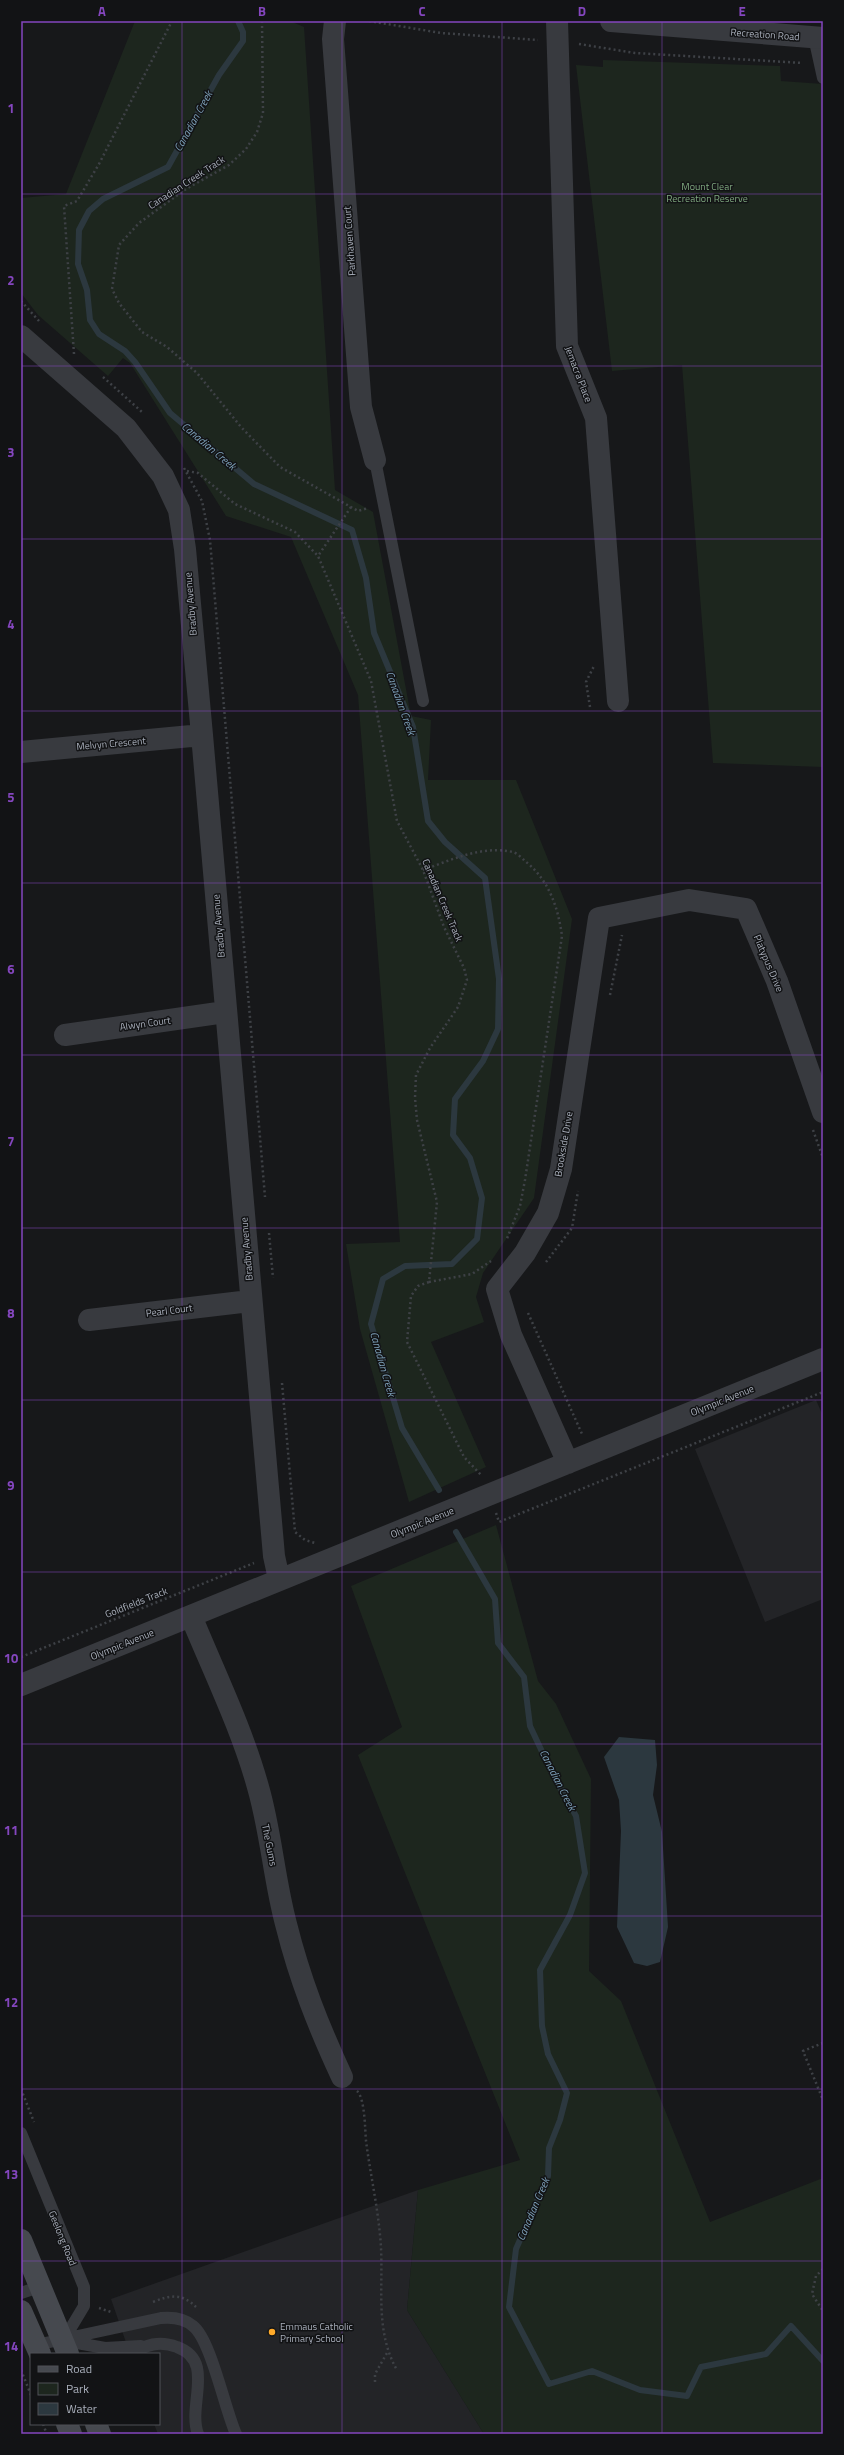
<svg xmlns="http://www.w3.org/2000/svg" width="844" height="2455" font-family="'Titillium Web',sans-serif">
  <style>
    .built { fill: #232427 }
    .green { fill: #1d261e }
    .water { fill: #2c383f }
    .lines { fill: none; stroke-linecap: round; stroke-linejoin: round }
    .stream { stroke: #2c383f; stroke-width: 6 }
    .path { stroke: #3e4146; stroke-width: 2.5; stroke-dasharray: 2 3; stroke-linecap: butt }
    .service { stroke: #383a3f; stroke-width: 12 }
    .minor { stroke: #383a3f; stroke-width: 22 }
    .secondary { stroke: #46494f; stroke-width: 22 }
    .grid { fill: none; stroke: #8446be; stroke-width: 1; stroke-opacity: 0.55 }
    .poi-dot { fill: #ffaa2a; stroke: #121315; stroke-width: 1.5 }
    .labels { text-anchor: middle; stroke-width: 3; stroke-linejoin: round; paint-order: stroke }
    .street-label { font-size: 10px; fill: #a9afbb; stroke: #121315 }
    .park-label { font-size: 10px; fill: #7ea77e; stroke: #121315 }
    .poi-label { font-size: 10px; fill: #a9afbb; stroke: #121315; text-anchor: start }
    .water-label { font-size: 11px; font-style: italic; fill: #7da0b9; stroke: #121315 }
    .neatline { fill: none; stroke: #8446be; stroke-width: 1.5 }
    .grid-label { font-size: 13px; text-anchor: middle; font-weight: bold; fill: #8446be }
  </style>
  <rect width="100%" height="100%" fill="#17181a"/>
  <path class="built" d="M816 1400 823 1416V1599L765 1622 695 1449Z
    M418 2190 407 2310 484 2434H158L154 2424H159V2354H130L111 2299Z"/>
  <path class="green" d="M135 21H290L304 27 335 490 373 512 411 716 431 720 428 780H516L572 919 534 1198 483 1273 476 1297 484 1322 431 1342 486 1467 409 1502 360 1329 346 1244 400 1242 358 695 291 537 226 516 130 363 123 358 108 376 38 315 21 293V198L66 194Z
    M603 60 780 66 781 81 823 84V767L713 763 682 365 612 371 576 65 603 67Z
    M496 1525 538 1681 556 1704 591 1779 589 1971 621 2001 710 2222 823 2178V2434H484L407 2310 418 2190 520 2160 358 1755 402 1727 351 1586Z"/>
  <path class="water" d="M619 1737 655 1740 657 1765 653 1795 662 1832 668 1927 660 1962 647 1966 634 1963 617 1927 621 1831 619 1800 604 1757Z"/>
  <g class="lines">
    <path class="stream" d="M238 21 243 32V41L219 75 168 167 103 199 89 211 79 230 78 264 87 290 90 320 99 334 125 351 135 362 170 413 254 484 352 530 366 578 374 633 413 727 428 821 445 842 485 878 499 979 498 1029 483 1061 455 1099 453 1135 470 1158 482 1198 477 1239 452 1264 405 1266 383 1279 371 1324 402 1428 439 1490
      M456 1532 495 1599 498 1643 524 1677 530 1726 553 1775 576 1816 585 1873 570 1915 540 1970 542 2026 548 2054 567 2093 560 2120 549 2148 548 2176 516 2249 509 2307 549 2384 592 2371 640 2390 687 2396 701 2367 766 2354 791 2326 823 2361"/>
    <path class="path" d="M262 21 263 113 257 132 246 149 229 165 186 189 139 223 119 245 112 289 119 303 142 332 167 347 197 373 241 427 280 467 358 511 368 508
      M369 21 441 33 538 40
      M579 44 635 53 803 63
      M21 301 39 321
      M74 354 64 206 77 201 99 164 172 21
      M103 377 142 412
      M184 468 202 501 210 540 265 1197
      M187 471 198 473 235 504 295 532 318 556
      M351 507 318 556 371 681 397 821 423 870 444 927 464 968 467 980 458 1007 430 1048 416 1075 415 1098 417 1120 437 1202 429 1282 418 1286 411 1296 407 1342 464 1457 482 1476
      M590 707 586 682 594 666
      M423 870C451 860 482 845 513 852 517 853 522 858 525 861 549 880 558 907 562 936L525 1180 520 1206 506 1241
      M610 995 622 935
      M813 1130 823 1158
      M269 1233 273 1278
      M546 1262 572 1228 578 1191
      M429 1282 472 1274 491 1261
      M528 1313 582 1434
      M282 1383 295 1532 305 1540 315 1543
      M496 1513 499 1522 823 1392
      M21 1657 254 1563
      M823 2043 803 2051 823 2100
      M21 2089 34 2122
      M357 2091C365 2098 365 2130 366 2141 370 2172 377 2203 380 2235 385 2281 373 2328 397 2370
      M823 2269 816 2276 812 2294 823 2311
      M153 2302C170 2295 182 2293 196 2307
      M99 2308 111 2312
      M21 2370 31 2395
      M375 2382V2374L387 2353
      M43 2424 46 2432"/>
    <path class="service" d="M814 37 823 78
      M375 460 423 701
      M21 2133 84 2287V2306L63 2341
      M21 2293 39 2287
      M66 2341 105 2348 141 2346
      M36 2345 161 2318C172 2317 184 2318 193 2326 211 2340 225 2410 236 2434
      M130 2354C146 2345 159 2340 177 2347 216 2361 187 2405 198 2434"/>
    <path class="minor" d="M335 21 333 39 361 407 375 460
      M557 21 567 346 596 418 618 701
      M611 21 823 38
      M21 336 126 428 163 476 179 510 185 549 202 735 274 1556 279 1579
      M21 752 202 735
      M65 1035 225 1012
      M89 1320 250 1301
      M568 1463 511 1335 497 1289 525 1253 548 1213 561 1169 599 918 689 900 746 909 777 981 823 1112
      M191 1616C214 1672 242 1729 258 1787 271 1832 274 1879 286 1924 300 1980 318 2025 342 2077
      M21 1685 823 1359"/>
    <path class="secondary" d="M21 2240 68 2354
      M21 2311 40 2354
      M67 2424 71 2434
      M96 2424 100 2434"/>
  </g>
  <path class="grid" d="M182 21V2434M342 21V2434M502 21V2434M662 21V2434M21 194H823M21 366H823M21 539H823M21 711H823M21 883H823M21 1055H823M21 1228H823M21 1400H823M21 1572H823M21 1744H823M21 1916H823M21 2089H823M21 2261H823"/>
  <circle class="poi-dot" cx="272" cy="2332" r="4"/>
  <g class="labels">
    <g class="street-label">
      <text transform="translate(765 34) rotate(4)" y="4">Recreation Road</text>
      <text transform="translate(186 182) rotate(-33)" y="4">Canadian Creek Track</text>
      <text transform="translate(349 241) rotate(-94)" y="4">Parkhaven Court</text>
      <text transform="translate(579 374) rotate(69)" y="4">Jemacra Place</text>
      <text transform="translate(190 604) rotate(-95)" y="4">Bradby Avenue</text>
      <text transform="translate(111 743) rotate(-5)" y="4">Melvyn Crescent</text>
      <text transform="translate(443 900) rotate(67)" y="4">Canadian Creek Track</text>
      <text transform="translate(218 926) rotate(-95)" y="4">Bradby Avenue</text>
      <text transform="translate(769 963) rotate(67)" y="4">Platypus Drive</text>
      <text transform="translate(145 1023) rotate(-8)" y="4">Alwyn Court</text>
      <text transform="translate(563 1144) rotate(-80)" y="4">Brookside Drive</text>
      <text transform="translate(246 1249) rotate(-95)" y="4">Bradby Avenue</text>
      <text transform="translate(169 1310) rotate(-7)" y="4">Pearl Court</text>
      <text transform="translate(722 1400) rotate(-22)" y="4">Olympic Avenue</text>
      <text transform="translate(422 1522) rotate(-22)" y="4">Olympic Avenue</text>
      <text transform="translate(136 1602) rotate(-22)" y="4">Goldfields Track</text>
      <text transform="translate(122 1644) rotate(-22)" y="4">Olympic Avenue</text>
      <text transform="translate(270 1845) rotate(79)" y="4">The Gums</text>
      <text transform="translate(63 2238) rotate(68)" y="4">Geelong Road</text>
    </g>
    <g class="park-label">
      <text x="707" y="190">Mount Clear<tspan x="707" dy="12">Recreation Reserve</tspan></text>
    </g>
    <g class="poi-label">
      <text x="280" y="2330">Emmaus Catholic<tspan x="280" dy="12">Primary School</tspan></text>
    </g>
    <g class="water-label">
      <text transform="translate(193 121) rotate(-61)" y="4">Canadian Creek</text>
      <text transform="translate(209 446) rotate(40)" y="4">Canadian Creek</text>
      <text transform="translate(401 703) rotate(70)" y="4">Canadian Creek</text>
      <text transform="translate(383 1364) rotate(74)" y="4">Canadian Creek</text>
      <text transform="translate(558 1780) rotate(63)" y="4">Canadian Creek</text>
      <text transform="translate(533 2209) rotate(-67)" y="4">Canadian Creek</text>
    </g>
  </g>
  <rect width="844" height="2455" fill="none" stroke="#121315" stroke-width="44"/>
  <rect x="30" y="2353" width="130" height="72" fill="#121315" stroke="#4e5157"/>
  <rect x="38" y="2366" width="20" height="6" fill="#46494f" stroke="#4e5157"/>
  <text x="66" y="2373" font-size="12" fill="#a9afbb">Road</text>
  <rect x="38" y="2383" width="20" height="12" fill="#1d261e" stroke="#4e5157"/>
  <text x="66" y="2393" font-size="12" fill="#a9afbb">Park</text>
  <rect x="38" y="2403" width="20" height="12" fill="#2c383f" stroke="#4e5157"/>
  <text x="66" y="2413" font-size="12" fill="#a9afbb">Water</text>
  <rect x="22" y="22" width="800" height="2411" class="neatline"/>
  <g class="grid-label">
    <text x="102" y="16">A</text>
    <text x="262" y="16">B</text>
    <text x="422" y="16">C</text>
    <text x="582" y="16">D</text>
    <text x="742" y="16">E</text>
    <text x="11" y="113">1</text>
    <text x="11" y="285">2</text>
    <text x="11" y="457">3</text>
    <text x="11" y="629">4</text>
    <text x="11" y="802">5</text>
    <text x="11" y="974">6</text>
    <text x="11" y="1146">7</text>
    <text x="11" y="1318">8</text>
    <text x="11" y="1490">9</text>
    <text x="11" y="1663">10</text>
    <text x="11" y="1835">11</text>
    <text x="11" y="2007">12</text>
    <text x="11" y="2179">13</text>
    <text x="11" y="2351">14</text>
  </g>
</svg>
